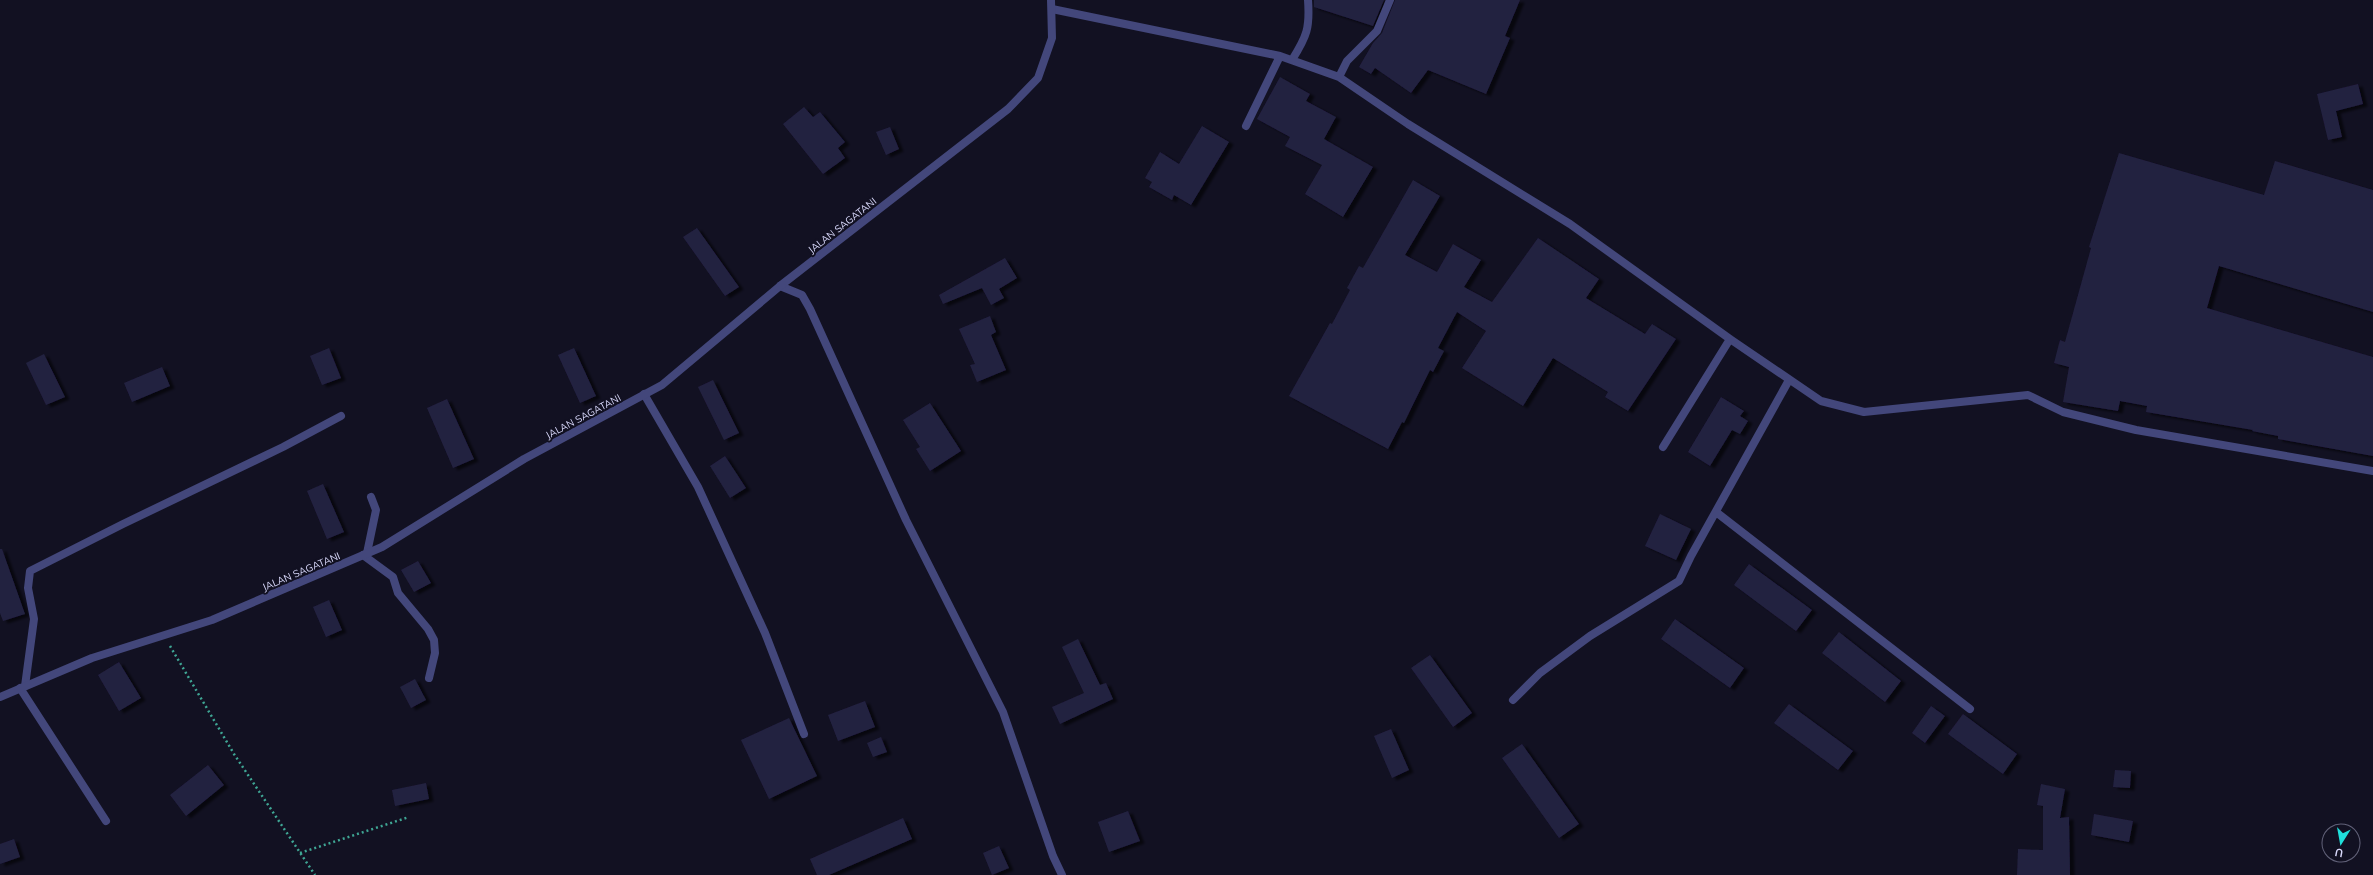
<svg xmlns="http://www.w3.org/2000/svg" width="2373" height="875" font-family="Mulish,sans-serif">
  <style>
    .building { fill: #232041; filter: url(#shadow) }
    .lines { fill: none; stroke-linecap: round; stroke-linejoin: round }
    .path { stroke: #3fa694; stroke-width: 2.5; stroke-dasharray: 2 3; stroke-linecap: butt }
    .lane { stroke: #43477b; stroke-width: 8 }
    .street { stroke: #43477b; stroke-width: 8 }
    .labels { text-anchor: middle; stroke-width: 4; stroke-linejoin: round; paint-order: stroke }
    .street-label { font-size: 10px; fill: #d8d8fa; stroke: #121122 }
  </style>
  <defs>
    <filter id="shadow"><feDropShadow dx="4.5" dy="2.5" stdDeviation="1" flood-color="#0009"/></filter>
  </defs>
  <rect width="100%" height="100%" fill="#121122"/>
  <path class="building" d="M1314 0H1384L1373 26 1314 7Z
    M1395 0H1520L1505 36 1510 38 1486 94 1428 70 1411 93 1375 68 1371 74 1359 67 1373 43 1382 33Z
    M1280 77 1310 94 1306 101 1336 117 1324 139 1373 167 1343 217 1305 194 1322 165 1285 146 1290 137 1257 119Z
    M2358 84 2363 104 2336 111 2342 137 2328 140 2317 94Z
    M804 107 813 117 820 112 845 142 838 148 845 158 823 174 783 124Z
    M1202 126 1229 142 1191 205 1174 195 1172 200 1149 187 1152 182 1145 178 1160 152 1179 164Z
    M890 127 899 149 886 155 876 132Z
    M2119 153 2264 195 2275 161 2373 190V312L2219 266 2207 308 2373 357V456L2278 439V436L2252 431 2253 430 2146 412 2147 406 2120 401 2118 411 2063 402 2069 367 2054 363 2060 340 2065 342 2091 248 2089 247Z
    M1413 180 1440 196 1405 255 1437 272 1453 244 1481 260 1464 287 1492 302 1538 238 1599 279 1586 298 1645 334 1652 324 1676 339 1628 411 1605 397 1608 392 1553 358 1523 406 1462 368 1486 331 1457 312 1438 348 1444 351 1433 372 1430 370 1404 423 1402 422 1388 449 1289 396 1330 323 1332 324 1350 290 1347 288 1359 266 1363 268Z
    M697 228 739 287 725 296 683 237Z
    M1005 258 1017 278 999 289 1004 298 991 305 982 288 943 304 939 295Z
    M990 316 996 332 991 335 1006 370 977 382 970 365 975 364 959 329Z
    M329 348 341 378 322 385 310 356Z
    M574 348 596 396 580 403 558 355Z
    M44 354 65 397 46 405 26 363Z
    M162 367 170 386 132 402 124 383Z
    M713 380 739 433 724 440 698 387Z
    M1721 397 1744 411 1740 416 1748 421 1740 434 1732 430 1710 466 1688 452Z
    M447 399 474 459 453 468 427 408Z
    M930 403 961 451 930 471 916 449 920 447 903 420Z
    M725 456 746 488 730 498 710 466Z
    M323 484 344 532 327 539 307 491Z
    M1660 514 1691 529 1676 560 1645 546Z
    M0 549H2L25 614 3 621 0 613Z
    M418 561 431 583 414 592 401 570Z
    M1749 564 1812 610 1796 631 1734 585Z
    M329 600 342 630 326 637 313 607Z
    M1675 619 1744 668 1730 688 1661 639Z
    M1839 632 1901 681 1885 702 1822 653Z
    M1078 639 1100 685 1106 683 1113 699 1060 724 1052 707 1084 693 1062 647Z
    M1430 655 1472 713 1453 727 1411 668Z
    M119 662 141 698 119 711 98 675Z
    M415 679 426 700 411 708 400 687Z
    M865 701 875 727 838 741 828 715Z
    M1789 704 1853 751 1838 770 1774 723Z
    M1931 706 1945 716 1925 743 1912 733Z
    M1963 714 2017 754 2003 774 1948 734Z
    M789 718 817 776 769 799 741 740Z
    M1391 729 1409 770 1392 778 1374 736Z
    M881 737 887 752 873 757 867 743Z
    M1522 744 1579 824 1559 838 1502 758Z
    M208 765 224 785 186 816 170 795Z
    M2115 770 2131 771 2130 788 2113 787Z
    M426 783 429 799 395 806 392 790Z
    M2041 784 2065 789 2060 818 2069 817 2070 875H2017L2018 849 2043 850V806L2037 805Z
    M1128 811 1140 841 1109 852 1098 822Z
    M2094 814 2133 821 2129 842 2091 835Z
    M903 818 912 839 829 875H817L810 859Z
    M14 839 20 857 0 864V844Z
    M999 846 1009 868 992 875 983 853Z"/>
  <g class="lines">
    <path class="path" d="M170 646 234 754 315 875
      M300 853 409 817"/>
    <path class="lane" d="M1052 9 1280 56 1339 77 1408 124 1570 224 1730 339 1821 401 1864 412 2028 395 2063 412 2136 430 2373 471
      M1292 60C1307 36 1310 28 1308 0
      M1339 77 1347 61 1377 31 1390 0
      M1246 126 1280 56
      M780 286 802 295 810 309 906 520 1003 712 1053 856 1062 875
      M644 394 698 487 765 633 804 734
      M1663 447 1730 339
      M1716 512 1970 709
      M367 553 376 510 371 497
      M363 555 393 577 398 593 428 629 434 640 435 653 429 678
      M25 686 34 619 28 588 30 571 123 524 283 447 341 416
      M20 688 106 821
      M1513 700 1540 673 1590 636 1679 581 1691 556 1789 380"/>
    <path class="street" d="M0 697 92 658 212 620 382 547 524 459 662 385 780 286 1008 109 1038 78 1052 38 1051 0"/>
  </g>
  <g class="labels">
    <g class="street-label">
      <text transform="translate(842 225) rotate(-38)" y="4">JALAN SAGATANI</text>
      <text transform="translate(583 416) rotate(-28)" y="4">JALAN SAGATANI</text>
      <text transform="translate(301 571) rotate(-23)" y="4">JALAN SAGATANI</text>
    </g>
  </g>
  <g transform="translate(2341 843) rotate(191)"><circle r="19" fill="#121122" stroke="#616178"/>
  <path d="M0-3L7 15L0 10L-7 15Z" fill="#1fdfdb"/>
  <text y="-6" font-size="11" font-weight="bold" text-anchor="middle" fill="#d8d8fa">U</text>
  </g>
</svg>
